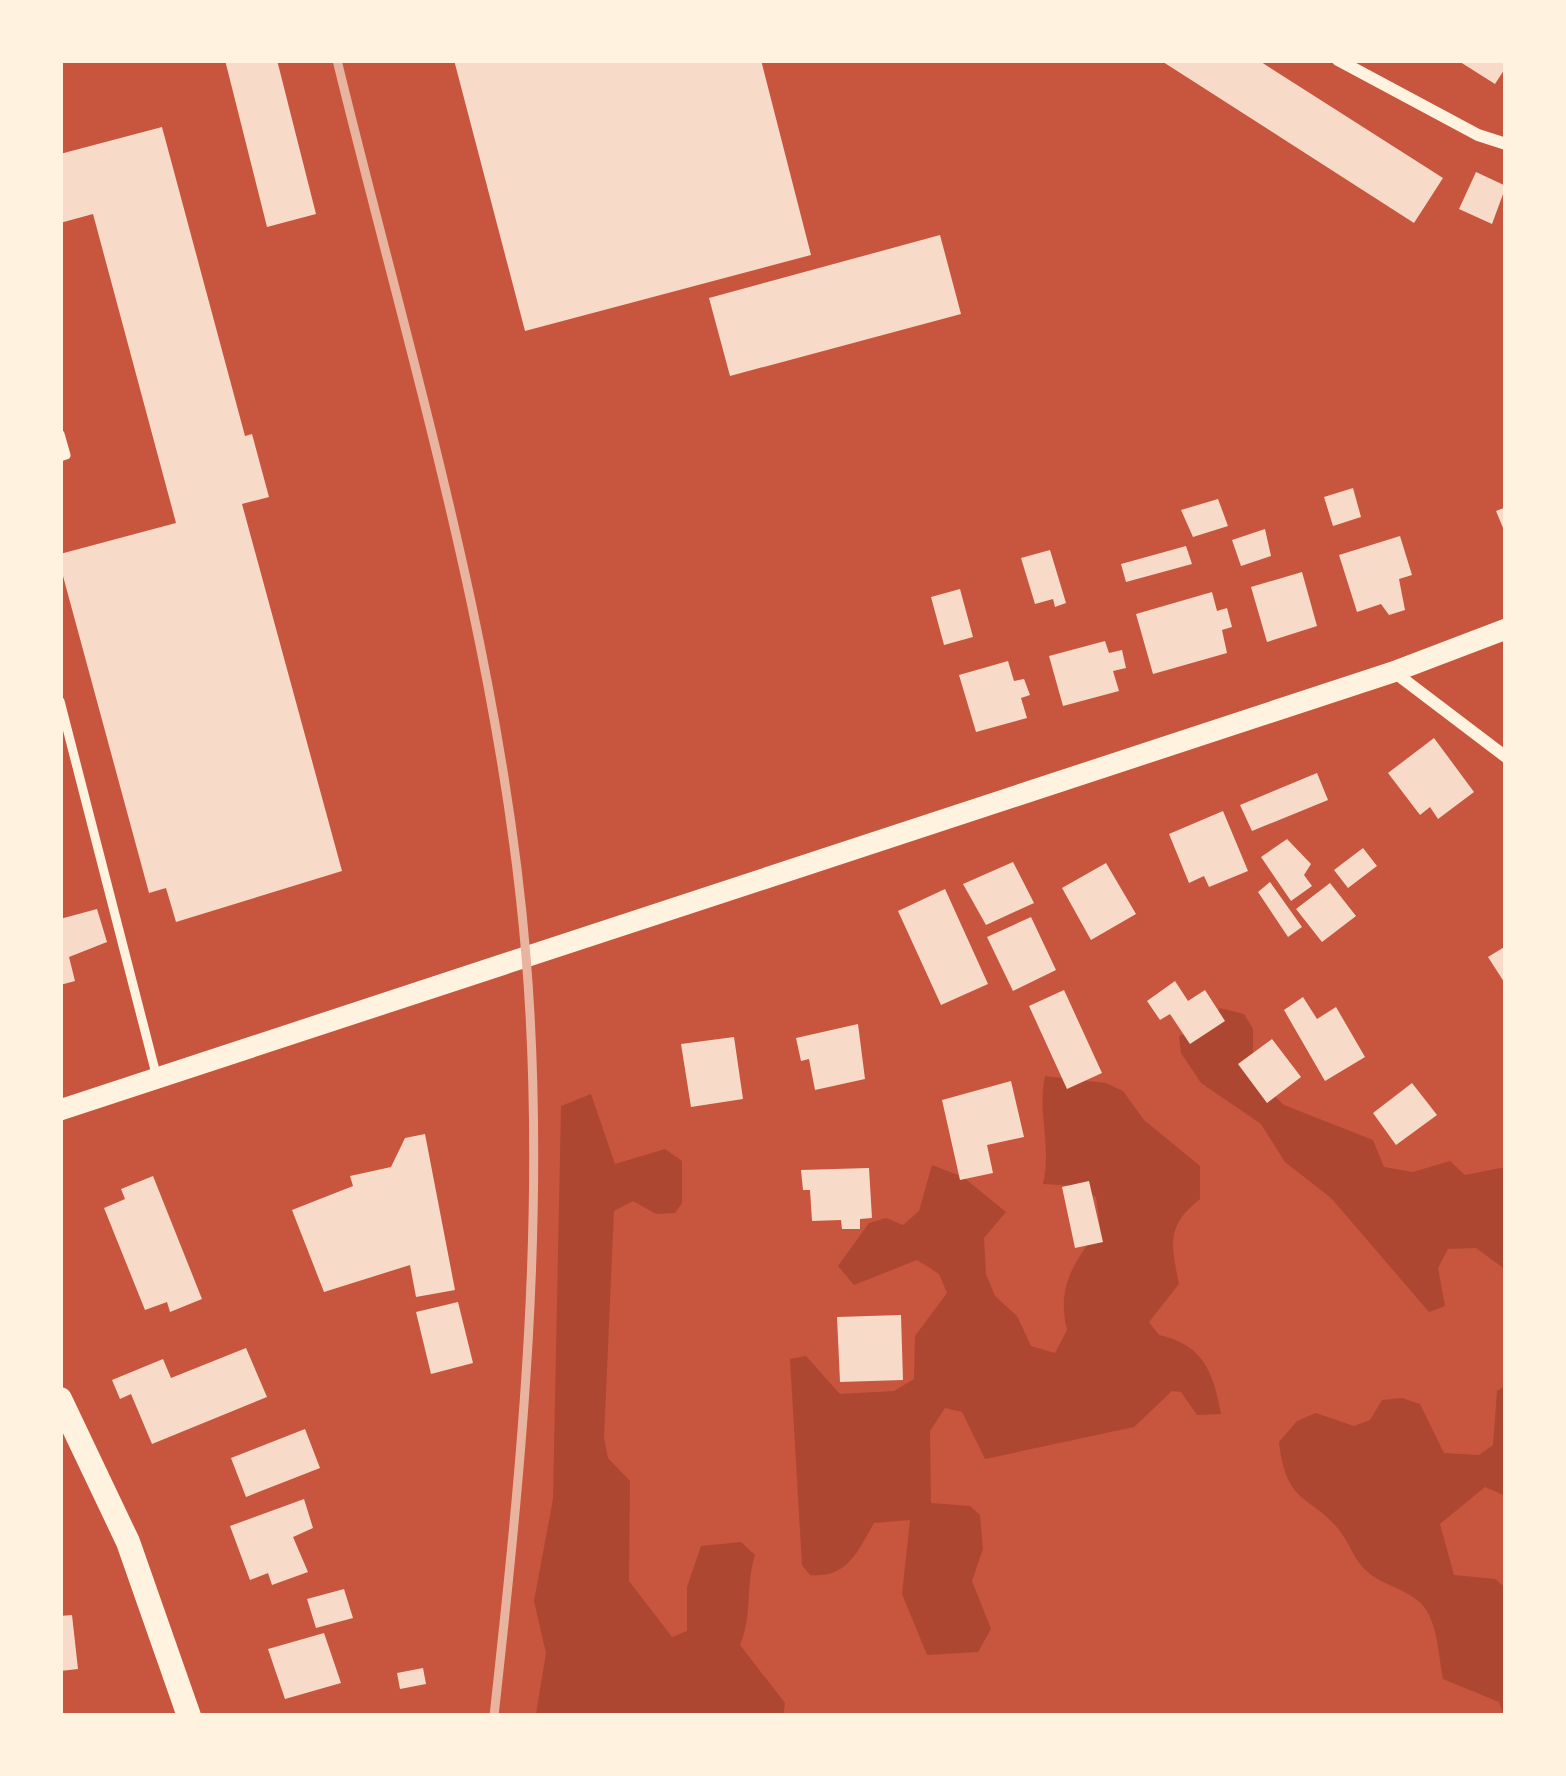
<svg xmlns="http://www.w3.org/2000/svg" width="1566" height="1776" font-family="Manrope,sans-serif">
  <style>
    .green { fill: #ae4732 }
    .building { fill: #f7dbc8 }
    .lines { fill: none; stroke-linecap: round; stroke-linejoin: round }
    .service { stroke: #fff3e0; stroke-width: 9 }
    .minor { stroke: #fff3e0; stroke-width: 12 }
    .tertiary { stroke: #fff3e0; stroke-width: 21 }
    .secondary { stroke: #fff3e0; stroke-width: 24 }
    .rail { stroke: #e9b49f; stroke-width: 9 }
  </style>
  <rect width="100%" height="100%" fill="#c8553d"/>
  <path class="green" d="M1220 1008 1244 1014 1253 1029V1075L1284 1105 1373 1140 1384 1167 1413 1172 1450 1161 1465 1175 1506 1167V1270L1476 1248 1448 1249 1438 1268 1445 1306 1429 1312 1331 1198 1285 1162 1261 1124 1201 1083 1181 1053 1179 1036 1210 1024Z
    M1045 1076 1106 1083 1123 1091 1144 1120 1200 1166V1199C1166 1226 1171 1244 1179 1284L1149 1322 1159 1335C1204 1345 1213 1372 1221 1414L1197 1415 1181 1392 1172 1391 1134 1427 985 1459 962 1412 945 1408 930 1431 931 1503 970 1506 980 1515 983 1549 972 1581 991 1629 978 1652 927 1655 902 1594 910 1520 874 1523C857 1553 847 1578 810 1575L802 1565 790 1359 806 1356 840 1394 894 1391 914 1379 915 1336 947 1293 939 1274 917 1260 854 1285 838 1266 869 1223 886 1218 903 1225 919 1211 932 1165 963 1177 1006 1212 984 1238 986 1274 995 1296 1017 1316 1031 1346 1055 1353 1067 1330C1056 1285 1075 1262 1100 1227L1096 1197 1076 1186 1043 1184C1052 1146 1037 1113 1045 1076Z
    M591 1094 615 1164 665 1149 682 1161V1203L675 1213 656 1214 633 1201 614 1211 604 1438 608 1458 630 1481 629 1581 672 1637 687 1631V1587L701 1546 741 1542 755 1555C745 1588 753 1614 740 1645L785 1703 783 1716 536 1714 546 1653 534 1601 553 1499 561 1106Z
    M1506 1385V1496L1485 1487 1440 1524 1454 1575 1495 1579 1506 1588 1504 1716 1499 1702 1443 1679C1439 1659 1438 1633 1429 1615 1418 1591 1388 1588 1370 1574 1356 1563 1353 1551 1344 1537 1316 1494 1286 1510 1279 1442L1297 1421 1316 1413 1354 1426 1370 1420 1382 1400 1402 1398 1420 1404 1444 1453 1479 1455 1493 1445 1497 1391Z"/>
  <path class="building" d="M225 60H277L316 214 267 227Z
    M454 60H761L811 255 525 331Z
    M1160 60H1258L1443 178 1414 223Z
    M1457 60H1506V67L1495 84Z
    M162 127 245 436 252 434 269 497 242 504 342 871 176 922 166 888 149 893 60 565V554L176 523 93 214 60 223V154Z
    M1476 172 1506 186 1492 224 1459 209Z
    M940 235 961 314 730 376 709 298Z
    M1353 488 1361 517 1333 526 1324 497Z
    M1218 499 1228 526 1193 537 1181 510Z
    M1506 507V535L1496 511Z
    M1265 529 1271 556 1241 566 1232 540Z
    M1400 536 1412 575 1399 579 1405 610 1389 615 1381 604 1357 612 1339 555Z
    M1186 546 1192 564 1126 582 1121 564Z
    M1050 550 1066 603 1055 607 1053 599 1035 604 1021 558Z
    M1302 572 1317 626 1267 642 1251 587Z
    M960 589 973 637 944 645 931 597Z
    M1212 592 1217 611 1227 608 1232 627 1222 630 1227 653 1153 674 1136 614Z
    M1105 641 1109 653 1122 650 1126 668 1113 671 1119 691 1063 706 1049 656Z
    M1008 661 1014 681 1024 679 1030 695 1021 698 1027 718 976 732 959 675Z
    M1434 738 1474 792 1438 819 1430 807 1420 815 1388 773Z
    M1317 773 1328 800 1252 831 1240 805Z
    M1223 811 1248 871 1209 887 1204 876 1189 883 1169 834Z
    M1287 839 1311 864 1304 875 1312 886 1291 901 1261 857Z
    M1363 848 1377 866 1348 888 1334 870Z
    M1013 862 1034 903 986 925 963 884Z
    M1106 863 1136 914 1091 940 1062 888Z
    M1270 882 1302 927 1288 937 1258 892Z
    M1330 883 1356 916 1322 942 1296 909Z
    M945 889 988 984 941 1005 898 911Z
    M97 909 107 942 69 957 75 981 60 985V919Z
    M1031 917 1056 970 1013 991 987 937Z
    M1506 946V985L1488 957Z
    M1175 981 1188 1001 1205 990 1225 1021 1190 1044 1170 1014 1160 1020 1147 1001Z
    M1064 990 1102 1073 1067 1089 1029 1006Z
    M1303 997 1317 1019 1336 1007 1365 1057 1325 1081 1284 1010Z
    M858 1024 865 1079 815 1090 809 1059 801 1061 796 1038Z
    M734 1037 743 1099 691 1107 681 1044Z
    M1272 1039 1301 1077 1267 1103 1238 1064Z
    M1011 1081 1024 1137 987 1145 993 1173 960 1180 942 1100Z
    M1412 1083 1437 1115 1396 1145 1373 1113Z
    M425 1134 455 1290 416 1297 410 1265 324 1292 292 1210 353 1186 350 1176 391 1167 405 1138Z
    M869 1168 872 1218 860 1219V1229H842L841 1220 812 1221 810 1190H803L801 1170Z
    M153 1176 202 1299 170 1312 167 1302 145 1310 104 1208 125 1199 121 1189Z
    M1089 1181 1103 1242 1075 1248 1062 1187Z
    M458 1302 473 1363 431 1374 416 1312Z
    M901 1315 903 1380 840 1382 837 1317Z
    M246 1348 267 1397 152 1444 131 1394 120 1399 112 1380 163 1359 171 1378Z
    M305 1429 320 1468 246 1497 231 1458Z
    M304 1499 313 1528 293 1537 308 1572 272 1585 268 1573 250 1580 230 1526Z
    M344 1589 353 1618 316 1628 307 1599Z
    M72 1615 78 1669 60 1671V1616Z
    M324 1633 341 1683 285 1699 268 1649Z
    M423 1668 426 1684 400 1689 397 1673Z"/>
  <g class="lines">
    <path class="service" d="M60 434 66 455 60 457
      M60 701 156 1074"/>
    <path class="minor" d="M1338 60 1478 135 1506 144
      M1394 672 1506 757"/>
    <path class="tertiary" d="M60 1110 1393 672 1506 629"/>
    <path class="secondary" d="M60 1399 128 1542 189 1716"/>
    <path class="rail" d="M337 60C409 355 501 652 526 956 547 1211 522 1462 494 1716"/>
  </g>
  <rect width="1566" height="1776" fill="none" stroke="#fff3e0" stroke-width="126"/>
</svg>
